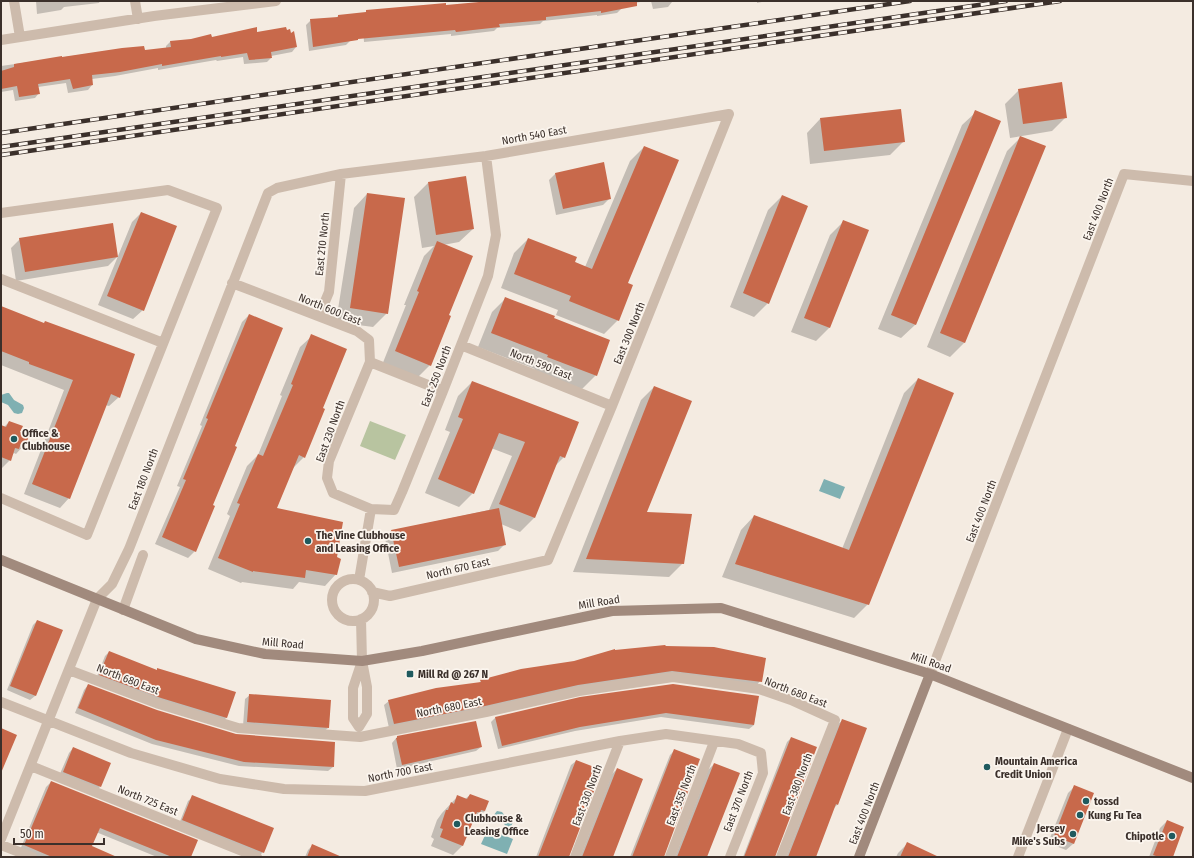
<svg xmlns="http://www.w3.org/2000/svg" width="1194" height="858" font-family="'Fira Sans Condensed',sans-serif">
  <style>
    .green { fill: #b8c4a0 }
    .water { fill: #7fb0b2 }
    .shadow { fill: #0003 }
    .building { fill: #c8694b }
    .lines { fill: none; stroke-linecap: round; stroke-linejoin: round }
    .street { stroke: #cdbbac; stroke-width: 10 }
    .secondary { stroke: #a18a7d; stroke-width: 10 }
    .rail-casing { stroke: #3b302b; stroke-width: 4.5 }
    .rail { stroke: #fbf5ee; stroke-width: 3; stroke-dasharray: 9; stroke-linecap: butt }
    .poi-dot { fill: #1f5a5e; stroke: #fbf5ee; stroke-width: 1.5 }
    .labels { text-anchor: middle; stroke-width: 3.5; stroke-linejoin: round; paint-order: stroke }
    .street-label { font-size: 11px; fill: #3b302b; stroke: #fbf5ee }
    .poi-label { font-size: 11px; font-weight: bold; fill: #3b302b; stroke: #fbf5ee; text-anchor: start }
  </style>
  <rect width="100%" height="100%" fill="#f4ebe1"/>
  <path class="green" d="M370 421 406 435 395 460 360 446Z"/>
  <path class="water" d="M7 393H9L14 400 23 405 24 408 22 413 18 414 14 413 8 405 1 402V395Z
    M824 479 845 487 840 499 819 491Z
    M497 811 502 812 505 816 509 815 514 818 513 822 511 827H506L503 822 499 823 494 820 493 816Z
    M488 829 513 839 507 854 481 844Z"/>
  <path class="shadow" d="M36 1H100L99 3 64 7 61 10 37 14Z
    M494 1H647L621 5 622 8 617 13 597 16V15L543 21 540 24 497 28 494 31 451 36V34L364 42 362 16Z
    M651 1H672V2L668 7 653 9Z
    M757 1H767L757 3Z
    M338 16 350 41 346 45 309 51 306 25 311 20 336 18Z
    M256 33 296 47 292 52 271 56V58L267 62 244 64 243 57 217 61 216 60 158 70V68L115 76 92 79V85L88 90 68 93 66 83 38 87 39 93 35 98 15 101 13 90 1 92V66L122 49 144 51 166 49V46L170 42Z
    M1019 90 1066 117 1052 131 1010 138 1005 104Z
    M976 112 999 121 915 325 901 338 878 329 962 125Z
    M820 119 904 141 890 155 810 164 807 133Z
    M1021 137 1044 146 964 343 950 357 927 347 1007 151Z
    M644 147 627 283 618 320 604 334 556 315 558 310 501 288 514 253 528 239 585 267 630 161Z
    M556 173 610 198 603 205 556 215 549 180Z
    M428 183 473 229 459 242 443 245 447 316 430 365 416 379 382 365 406 305H404L424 256 434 246 422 248 414 197Z
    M367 194 387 313 373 327 336 322 354 208Z
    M782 196 768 303 754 317 730 307 768 210Z
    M141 213 143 310 133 319 98 305 132 222Z
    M844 221 829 328 816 341 791 332 830 235Z
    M20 239 117 257 108 266 16 281 11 248Z
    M506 298 553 318 596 375 582 389 534 371 535 369 478 347 492 312Z
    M1 307 119 397 109 406 105 405 69 498 60 508 24 494 64 390 1 365Z
    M249 315 234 447 195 551 188 558 155 544 180 487 177 486 202 426 200 425 242 322Z
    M312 336 304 457 292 469 276 509 336 558V574L325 586 299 582 293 589 242 582 241 583 208 569 230 516 227 514 247 466 258 455 282 396 280 395 300 347Z
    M918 379 868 604 854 618 722 577 741 530 754 516 842 549 904 393Z
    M472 382 564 457 555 466 534 518 520 532 501 524 505 544 498 551 392 573 385 538 391 531 489 510 512 456 491 448 473 493 459 507 425 493 450 432 445 430 458 396Z
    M654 387 646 513 683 563 669 577 573 572 641 400Z
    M9 422 19 432 25 444 16 454 14 453 12 455 10 460 1 469V426L4 427Z
    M37 621 61 630 35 696 30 700 7 690 33 625Z
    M614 650 760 681 756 686 667 675 389 728 384 705 389 701 479 683 481 681 574 662Z
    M109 652 156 671 158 669 227 717 222 722 96 679 105 656Z
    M88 685 156 711 333 767 328 771 239 766 152 744 75 713 84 690Z
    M250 695 328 728 323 732 243 726 245 699Z
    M758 697 754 725 749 729 661 717 575 731 498 749 491 722 495 718Z
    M843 720 866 729 837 805 833 809 815 857H786L838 724Z
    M397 737 481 747 476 751 397 769 392 743Z
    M791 738 774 857H743L787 742Z
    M73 748 100 787 96 791 59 776 69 753Z
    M675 750 663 857H630L670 755Z
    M576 761 568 857H536L571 765Z
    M714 764 705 857H675L708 770Z
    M617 769 612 857H580L612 774Z
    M51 782 190 857H157L96 832 90 847 115 857H37L20 850 46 787Z
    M1075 786 1073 844 1066 850 1048 843 1068 793Z
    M470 795 485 811 475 820 473 819 462 846 453 855 431 846 434 839 431 837 437 820 442 813 458 796 465 799Z
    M193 797 263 852 258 857 179 824 188 801Z
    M1167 821 1172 857H1149L1160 828Z
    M907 844 937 857H896L898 853Z
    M312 846 340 857H305L308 850Z"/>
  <path class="building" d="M479 1H637V6L601 13V11L546 17V20L499 24 500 27 473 30 456 32 455 30 358 39V40L313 47 310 19 338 17V15L366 12V10L446 3V5L479 2Z
    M257 27V32L286 27 287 30 290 29 291 33 294 31 297 47 271 52 272 58 249 60 247 53 221 57V56L162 66V64L120 72 92 75 93 85 73 89 70 79 38 84 40 94 19 97 17 86 1 89V71L14 67V64L62 56V57L122 48 144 46 145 50 171 47 170 41 191 39 211 34 212 37Z
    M1062 82 1067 118 1023 124 1018 89Z
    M901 109 905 142 824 151 820 118Z
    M975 110 1001 121 916 325 891 315Z
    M1020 136 1046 146 965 343 940 333Z
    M644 146 679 160 628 283 633 285 619 321 569 301 571 296 514 274 528 238 577 257 575 262 592 269Z
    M604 162 611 199 563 209 555 173Z
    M466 176 474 229 436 235 428 182Z
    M367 193 405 198 388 314 350 308Z
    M782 195 808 206 769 304 743 293Z
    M141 212 177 226 144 311 107 296Z
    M843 220 869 230 830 328 804 318Z
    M113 223 118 257 25 272 19 238Z
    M437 241 473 256 449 315 451 316 431 366 395 351 419 292 417 291Z
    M505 297 555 316 554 318 610 340 597 376 547 357 548 355 491 333Z
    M1 306 44 323 45 321 135 354 120 398 111 394 70 499 32 484 73 380 29 364V362L1 351Z
    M249 314 283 328 235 446 237 447 213 505 215 506 196 552 162 537 186 480 183 479 208 419 206 418Z
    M311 334 347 349 323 408 325 409 305 458 299 455 277 508 343 522 337 557 341 559 337 575 306 570 305 578 253 571V572L218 558 240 504 237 503 258 454 263 456 293 385 291 384Z
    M918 378 954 393 869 605 735 564 754 515 849 550Z
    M472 381 579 422 565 458 560 456 535 518 499 504 525 442 499 433 474 494 438 479 463 419 458 417Z
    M654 386 692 401 647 512 692 514 684 564 586 559Z
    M9 421 23 426 20 432 29 435 26 445 21 443 19 449 15 448 11 461 1 457V425L6 427Z
    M499 508 506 545 399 567 391 530Z
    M37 620 63 630 36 696 10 686Z
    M665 645 666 646 714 647 766 658 762 682 672 671 578 685 485 706 394 724 388 700 436 688 481 682 480 680 521 669 574 661 615 649V650Z
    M109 651 157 670V668L236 692 227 718 161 698 99 675Z
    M88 684 157 710 236 734 335 742 334 767 244 762 156 740 78 708Z
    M673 684 759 696 754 725 666 713 580 727 502 746 495 717 580 697Z
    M249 694 331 700 329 728 247 722Z
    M842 719 867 728 838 805 836 804 816 857H788Z
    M476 721 482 747 402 765 396 738H397V736Z
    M1 728 17 735 1 773Z
    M791 737 817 747 775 857H744Z
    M73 747 111 763 101 787 63 772Z
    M674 749 700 759 664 857H632Z
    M576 760 602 770 569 857H538Z
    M714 763 740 773 707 857H677Z
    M617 768 643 779 613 857H582Z
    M51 781 198 840 191 857H172L100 828 92 846 117 857H52L24 845Z
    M1074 785 1094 793 1074 844 1054 836Z
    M470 794 489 801 485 811 481 810 480 813 477 812 463 846 440 837 443 829 440 828 446 810H448L451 802 454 804 457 795 467 799Z
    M192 795 274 828 264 853 182 820Z
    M1167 820 1184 827 1173 857H1159L1153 855Z
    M907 842 939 857H900Z
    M312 844 342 857H307Z"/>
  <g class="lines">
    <path class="street" d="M14 1 20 37
      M135 1 138 19
      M1 40 154 16 276 1
      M1 213 168 190 217 208 87 535 1 498
      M1 279 163 343
      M232 283 357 331 369 340 370 362 443 391
      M319 316 329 292 341 174
      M461 345 612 406
      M370 362 329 461 327 478 333 493 371 509 394 510 402 492 443 391 488 276 496 235 486 156
      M332 600a21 21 0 1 1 42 0a21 21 0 1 1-42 0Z
      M359 580 371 509
      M372 592 390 596 548 560 612 406 729 114
      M123 610 143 555
      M361 619 362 661 367 687V714L359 727 353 718V688L362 661
      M69 670 159 704 238 728 360 737 486 712 579 691 673 677 759 689 791 700 835 720 781 857
      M930 674 1124 174 1193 181
      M1 702 131 753 220 779 284 789 365 791 620 741 666 734 738 744 761 753 763 773 730 857
      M31 766 257 857
      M1 839 97 599 112 584 129 549 268 193 277 188 341 174 486 156 729 114
      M1 845 32 857
      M575 857 620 741
      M670 857 714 742
      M1018 857 1068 729"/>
    <path class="secondary" d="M1 560 196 639 265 654 362 661 422 651 612 611 721 608 930 674 1193 778
      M859 857 930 674"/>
    <defs>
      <path id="rail" d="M1 133 910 1
        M1 147 1006 1
        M1 155 1060 1"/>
    </defs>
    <use href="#rail" class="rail-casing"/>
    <use href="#rail" class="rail"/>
  </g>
  <g class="poi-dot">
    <circle cx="14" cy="439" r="4"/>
    <circle cx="308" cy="541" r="4"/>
    <rect x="406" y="670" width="8" height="8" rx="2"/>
    <circle cx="987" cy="767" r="4"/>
    <circle cx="1086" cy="801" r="4"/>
    <circle cx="1080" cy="815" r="4"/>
    <circle cx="457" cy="824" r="4"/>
    <circle cx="1073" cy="834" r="4"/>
    <circle cx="1172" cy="836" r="4"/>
  </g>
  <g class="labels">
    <g class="street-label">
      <text transform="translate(534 135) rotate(-10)" y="4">North 540 East</text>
      <text transform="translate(1098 209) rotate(-69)" y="4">East 400 North</text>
      <text transform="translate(322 244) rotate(-84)" y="4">East 210 North</text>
      <text transform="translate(330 309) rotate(22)" y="4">North 600 East</text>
      <text transform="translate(629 333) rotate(-68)" y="4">East 300 North</text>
      <text transform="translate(541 364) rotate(22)" y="4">North 590 East</text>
      <text transform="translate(436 376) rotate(-69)" y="4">East 250 North</text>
      <text transform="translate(330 431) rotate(-70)" y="4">East 230 North</text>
      <text transform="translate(143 479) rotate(-69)" y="4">East 180 North</text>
      <text transform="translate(981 511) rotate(-69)" y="4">East 400 North</text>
      <text transform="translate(458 568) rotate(-13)" y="4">North 670 East</text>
      <text transform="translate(599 602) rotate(-9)" y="4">Mill Road</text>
      <text transform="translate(283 643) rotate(5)" y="4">Mill Road</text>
      <text transform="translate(931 662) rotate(19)" y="4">Mill Road</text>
      <text transform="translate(128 679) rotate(21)" y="4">North 680 East</text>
      <text transform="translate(796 692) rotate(21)" y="4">North 680 East</text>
      <text transform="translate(449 707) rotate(-11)" y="4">North 680 East</text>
      <text transform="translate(400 772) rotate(-11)" y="4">North 700 East</text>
      <text transform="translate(797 784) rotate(-69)" y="4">East 380 North</text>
      <text transform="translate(587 795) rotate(-69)" y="4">East 330 North</text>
      <text transform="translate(681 795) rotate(-69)" y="4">East 355 North</text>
      <text transform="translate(148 800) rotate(22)" y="4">North 725 East</text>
      <text transform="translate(738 801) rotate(-69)" y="4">East 370 North</text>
      <text transform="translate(864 813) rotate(-69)" y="4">East 400 North</text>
    </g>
    <g class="poi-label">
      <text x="22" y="437">Office &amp;<tspan x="22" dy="13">Clubhouse</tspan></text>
      <text x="316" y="539">The Vine Clubhouse<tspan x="316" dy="13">and Leasing Office</tspan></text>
      <text x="418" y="678">Mill Rd @ 267 N</text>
      <text x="995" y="765">Mountain America<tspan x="995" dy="13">Credit Union</tspan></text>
      <text x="1094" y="805">tossd</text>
      <text x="1088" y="819">Kung Fu Tea</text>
      <text x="465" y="822">Clubhouse &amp;<tspan x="465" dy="13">Leasing Office</tspan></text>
      <text x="1065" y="832" text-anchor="end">Jersey<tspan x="1065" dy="13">Mike's Subs</tspan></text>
      <text x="1164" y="840" text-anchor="end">Chipotle</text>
    </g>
  </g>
  <rect width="1194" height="858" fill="none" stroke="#3b302b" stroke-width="4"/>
  <path d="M14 838v6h90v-6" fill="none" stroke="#3b302b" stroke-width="2"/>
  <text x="20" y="838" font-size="12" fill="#3b302b" stroke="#fbf5ee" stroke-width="3" paint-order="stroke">50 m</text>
</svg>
